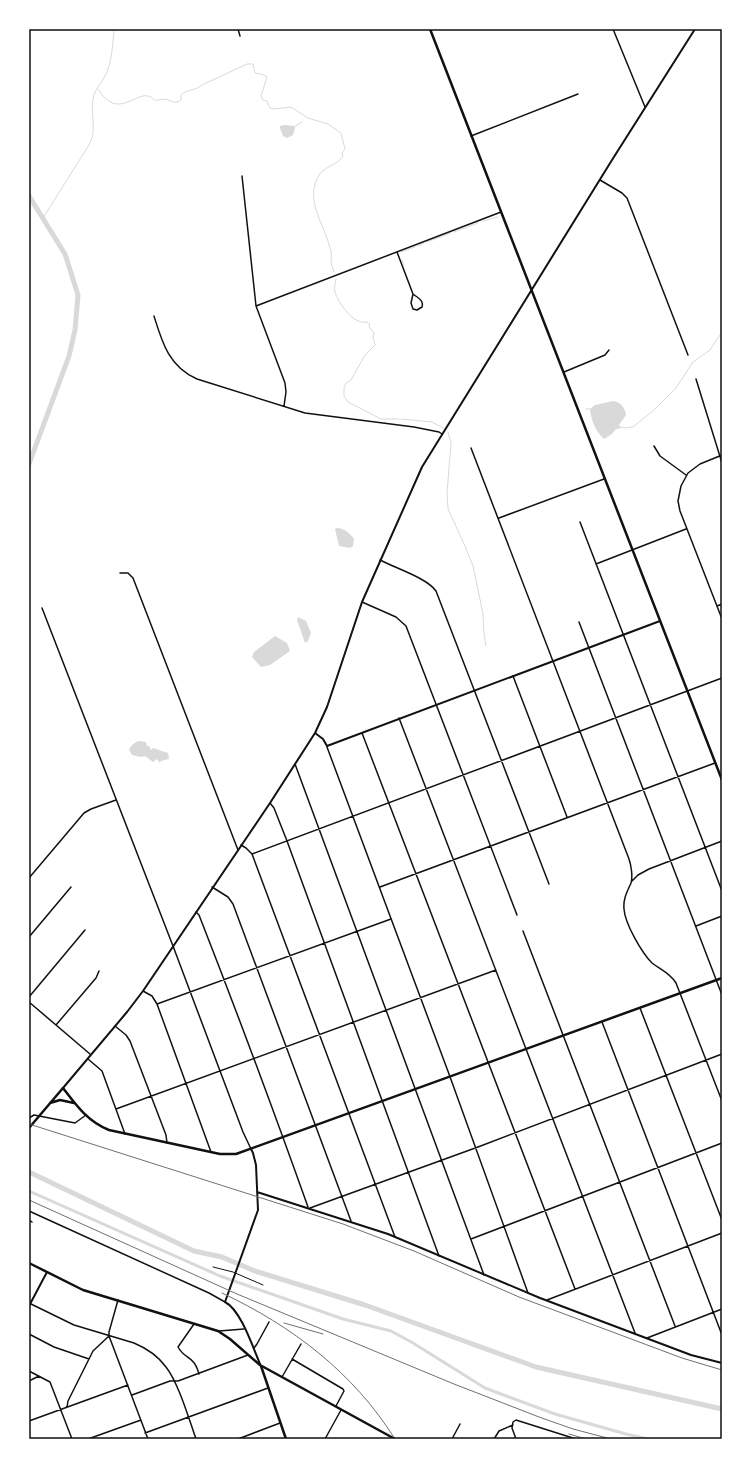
<svg xmlns="http://www.w3.org/2000/svg" width="751" height="1468" font-family="'Times New Roman',serif">
  <style>
    .water { fill: #d9d9d9 }
    .lines { fill: none; stroke-linecap: round; stroke-linejoin: round }
    .stream { stroke: #d9d9d9; stroke-width: 1 }
    .canal { stroke: #d9d9d9; stroke-width: 3 }
    .river { stroke: #d9d9d9; stroke-width: 5 }
    .service { stroke: #111; stroke-width: 1 }
    .minor { stroke: #111; stroke-width: 1.5 }
    .tertiary { stroke: #111; stroke-width: 2 }
    .secondary { stroke: #111; stroke-width: 2.5 }
    .rail { stroke: #707070; stroke-width: 1 }
    .neatline { fill: none; stroke: #111; stroke-width: 1.5 }
  </style>
  <rect width="100%" height="100%" fill="#fff"/>
  <path class="water" d="M285 125 294 126 295 128 293 135 287 138 283 136 280 128V126Z
    M613 401C620 402 625 407 626 415L619 425 622 428 616 429 612 434 604 439C596 432 591 420 590 409L595 405Z
    M337 528C344 528 350 533 354 539L353 546 350 548 339 546 335 529Z
    M298 617 306 621 311 633 308 641 305 643 297 620Z
    M275 636 287 643 290 651 270 665 261 667 252 657 254 652Z
    M139 741 146 742 147 746H149L151 750 153 748 168 753 169 759 161 761 160 763 157 759 153 762 145 756 141 757 132 755 129 750C131 745 135 742 139 741Z"/>
  <g class="lines">
    <path class="stream" d="M98 89C120 125 140 83 154 100 158 101 164 98 168 100 174 102 175 104 181 100V95C187 89 195 91 202 85L247 64H253L255 73 264 75 267 77 261 96 263 100 267 101 270 108 274 109 291 107 308 118 328 124 341 133 345 149 342 153 343 156C338 165 325 166 319 175 304 199 324 224 330 248 332 252 331 256 331 260 331 264 333 268 334 272
      M294 127 302 122
      M43 218 87 148C90 143 93 137 93 131 94 120 91 110 93 99 94 90 103 81 107 72 112 59 113 43 114 29
      M483 221 498 217
      M454 232 478 223
      M427 242 451 233
      M418 246 424 243
      M401 252 415 247
      M402 260 404 265
      M336 279C335 283 334 288 335 292 338 303 354 325 366 322L370 324 369 327 374 333 373 337 375 345 365 355 351 380 346 383 344 388V396L348 402 381 419H399
      M586 409H590
      M401 419 432 422 443 428
      M622 427 624 428 633 427 654 410 676 388 693 362 710 350 722 332
      M448 432 451 443 447 493 448 509 465 546 473 566 483 614 484 634 486 646"/>
    <path class="canal" d="M29 1191 220 1276 343 1319 391 1331 413 1343 485 1388 555 1414 626 1434 648 1439"/>
    <path class="river" d="M29 196 65 254 78 295 75 330 69 356 29 464
      M29 1172 194 1251 222 1257 255 1271 365 1305 536 1367 722 1409"/>
    <path class="service" d="M213 1267 233 1272 263 1285"/>
    <path class="minor" d="M238 29 240 36
      M613 29 645 107
      M471 136 578 94
      M242 176 256 306 285 383 286 392 284 406
      M600 180 622 193 627 198 688 355
      M397 252 413 294 411 303 413 309 417 310 422 307C424 300 418 298 413 294
      M256 306 501 212
      M154 316C162 342 169 367 197 379L305 413 414 427 439 432 442 434
      M564 372 605 355 609 350
      M696 379 722 463
      M654 446 660 456 686 475
      M471 448 629 859C631 865 633 876 631 883 627 892 623 899 624 909 625 924 642 953 652 963 661 970 670 973 676 983L722 1101
      M722 455 700 464 688 473 681 486 678 501 680 511 722 619
      M499 518 604 479
      M580 522 722 891
      M380 560C395 568 427 578 436 591L549 884
      M596 564 686 529
      M120 573H128L133 578 238 850
      M362 602 396 617 406 626 517 915
      M717 606 722 604
      M42 608 173 946 243 1132 251 1149
      M579 622 722 995
      M513 676 567 817
      M399 718 635 1333
      M362 733 575 1289
      M327 747 449 1074 528 1293
      M295 764 484 1275
      M270 803 274 808 287 841 439 1256
      M241 845 246 848 252 854 395 1237
      M252 854 722 678
      M29 878 84 813 91 809 116 800
      M632 881 638 875 649 869 722 841
      M212 887 228 897 233 904 351 1221
      M380 887 715 763
      M196 912 199 915C237 1012 273 1109 308 1207
      M696 926 722 916
      M523 931 675 1326
      M29 937 71 887
      M143 991 152 996 157 1004 211 1152
      M29 997 85 930
      M29 1002 90 1054
      M157 1004 391 919
      M640 1008 722 1220
      M602 1022 722 1335
      M56 1025 96 978 99 971
      M115 1026 126 1035 130 1041 166 1135 167 1143
      M88 1059 102 1071 125 1134
      M116 1109 496 970
      M29 1118 34 1115 75 1123 86 1115
      M310 1208 478 1147 722 1054
      M29 1211 209 1293 225 1302
      M29 1220 32 1222
      M471 1239 722 1143
      M547 1300 722 1233
      M31 1304 74 1325 134 1343C146 1348 158 1356 166 1367 178 1382 189 1419 196 1439
      M194 1324 178 1347C185 1360 194 1355 199 1374
      M219 1331 244 1329
      M29 1334 54 1347 89 1359
      M109 1336 148 1439
      M647 1338 722 1309
      M254 1348 257 1344 269 1322
      M292 1359 343 1389 344 1391 336 1406
      M29 1371 50 1382 72 1439
      M282 1377 301 1344
      M29 1381 39 1376
      M132 1395 170 1381H178L248 1355
      M67 1407 68 1401 93 1351 109 1336V1332L118 1300
      M29 1421 128 1385
      M145 1433 268 1388
      M88 1439 141 1420
      M238 1439 280 1423
      M325 1439 341 1410
      M452 1439 460 1424
      M494 1439 499 1431 513 1425
      M516 1439 512 1428 513 1422 516 1420 576 1439"/>
    <path class="tertiary" d="M315 733 323 739 327 746 660 621
      M63 1088 127 1012 143 991 270 803 315 733 327 707 362 602 422 467 612 160 695 29
      M251 1149 253 1153 256 1165 258 1210 225 1302C241 1310 253 1348 260 1364
      M257 1192 388 1234 540 1298 691 1355 722 1363
      M29 1306 47 1272"/>
    <path class="secondary" d="M430 29 722 780
      M50 1103 60 1100 74 1103
      M29 1128 63 1088C76 1105 88 1122 109 1130L220 1154H236L722 978
      M29 1263 83 1290 218 1331 230 1339 260 1365 395 1439
      M261 1366 286 1439"/>
    <path class="rail" d="M29 1124 343 1224 414 1251 519 1297 682 1358 722 1370
      M29 1200 237 1294 454 1384 539 1417 573 1429 611 1439
      M222 1293C292 1326 353 1372 395 1439
      M284 1323 323 1334
      M569 1434 586 1439"/>
  </g>
  <rect width="751" height="1468" fill="none" stroke="#ffffff" stroke-width="60"/>
  <rect x="30" y="30" width="691" height="1408" class="neatline"/>
</svg>
